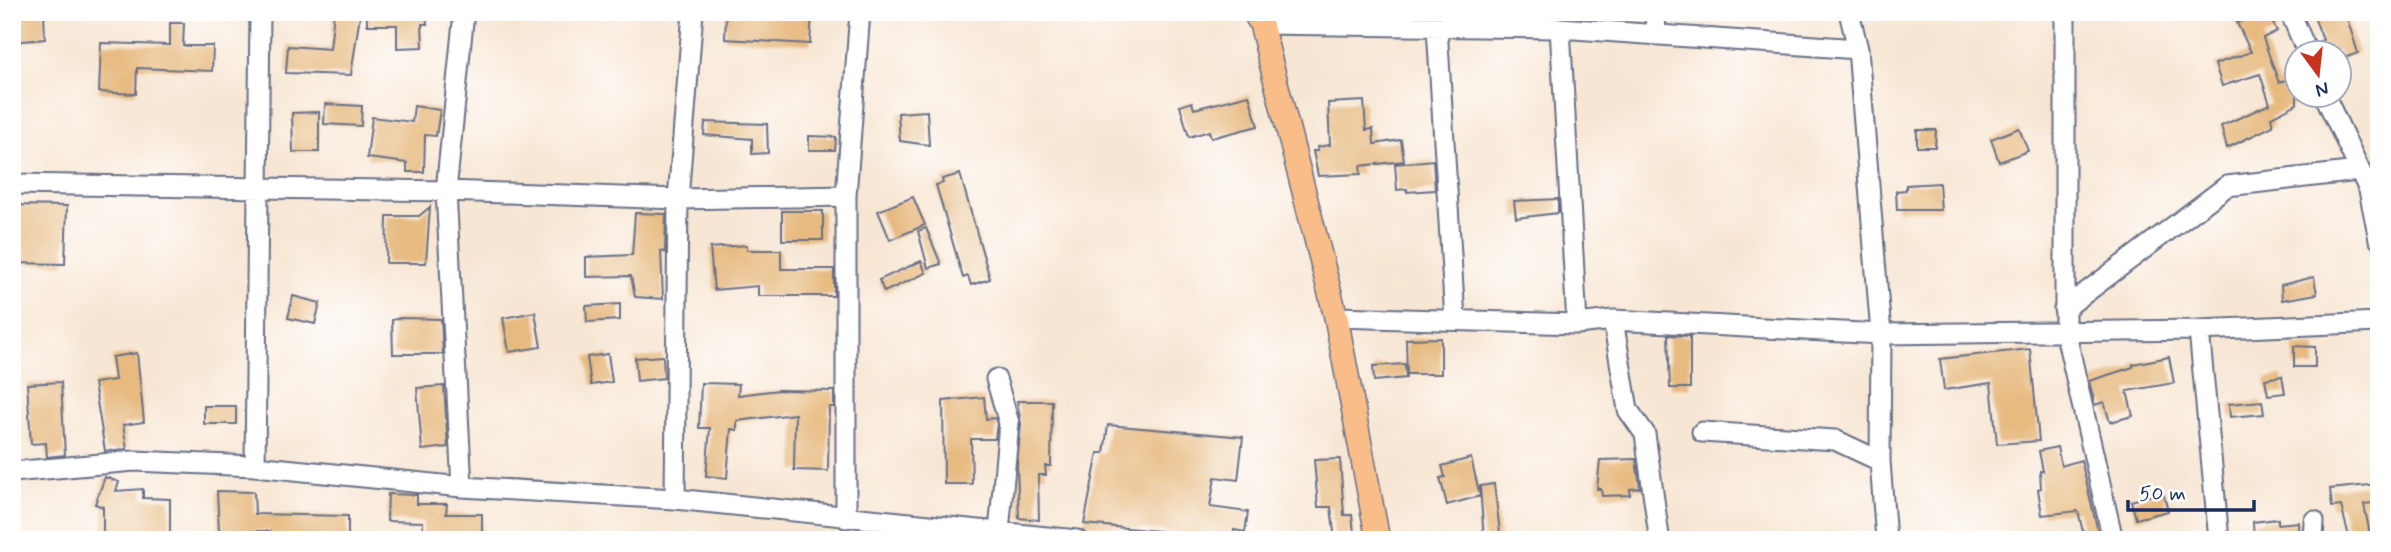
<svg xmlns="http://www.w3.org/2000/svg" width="2391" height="552" font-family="Mynerve,sans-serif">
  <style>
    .building { fill: #e7ba80 }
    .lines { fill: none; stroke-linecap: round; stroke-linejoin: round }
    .minor-casing { stroke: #686f87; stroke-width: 23 }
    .major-casing { stroke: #686f87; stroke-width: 26 }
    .minor { stroke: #fff; stroke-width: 19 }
    .major { stroke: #f8bd89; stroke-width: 23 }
  </style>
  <rect width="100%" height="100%" fill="#fff"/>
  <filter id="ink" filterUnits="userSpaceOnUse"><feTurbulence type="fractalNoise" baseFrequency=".0143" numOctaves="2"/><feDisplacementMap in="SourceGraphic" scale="14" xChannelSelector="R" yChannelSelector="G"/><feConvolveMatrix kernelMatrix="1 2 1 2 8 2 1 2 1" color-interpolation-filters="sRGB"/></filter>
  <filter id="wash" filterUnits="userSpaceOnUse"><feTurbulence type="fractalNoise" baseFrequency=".00686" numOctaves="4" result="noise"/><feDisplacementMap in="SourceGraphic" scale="28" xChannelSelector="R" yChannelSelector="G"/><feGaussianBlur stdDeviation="1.57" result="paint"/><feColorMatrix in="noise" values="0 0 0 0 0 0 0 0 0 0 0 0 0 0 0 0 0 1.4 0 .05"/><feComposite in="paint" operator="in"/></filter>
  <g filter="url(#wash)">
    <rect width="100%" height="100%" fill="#f7e6d3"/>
    <g id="blocks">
      <path class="building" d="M12 12H44L45 39 12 42Z
        M334 12 360 15 351 75 286 73 288 46 330 49Z
        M367 12H426L427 24H422L423 47 397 48V25H367Z
        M726 12H812L810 44 725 39Z
        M2261 12H2267L2277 31 2263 38 2279 83 2297 75V104L2271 117 2273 126 2227 148 2221 126 2270 104 2260 74 2222 86 2215 64 2251 52 2237 23Z
        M2312 12H2345L2358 53 2339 60V52H2324L2320 41 2323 40Z
        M170 23H184L183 46H213L212 71 137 68 136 94 99 92 101 43 170 45Z
        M1249 95 1258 126 1211 138 1209 131 1189 137 1180 106 1192 102 1194 109Z
        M1364 101 1366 130 1373 129 1374 144 1401 140 1404 161 1360 166 1361 174 1318 176 1313 151H1318L1317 147 1330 145 1328 103Z
        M325 104 362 106 361 126 324 124Z
        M414 106 440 110 436 136 425 135 424 172H407V163L367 158 372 117 412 122Z
        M927 111 929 145 900 141 898 113Z
        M319 112V152H293L292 113Z
        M705 122 767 124 768 153 752 154V139L704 135Z
        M2019 128 2028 151 1999 162 1991 139Z
        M1917 130H1936L1935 147H1917Z
        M809 136 836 137 835 150H809Z
        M1433 160 1435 190 1407 192V189L1397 190 1395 164Z
        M960 174 990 279 971 285 968 276 963 278 936 185 943 183 942 179Z
        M1939 183 1941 210H1897L1896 191 1906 190V185Z
        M913 197 925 225 890 240 878 211Z
        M1558 199V213L1516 218 1514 201Z
        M12 205 67 206 65 264 12 263Z
        M430 207 426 263H386L387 216H419Z
        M782 211H823V240H782Z
        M635 213 666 214 665 252 661 251 663 299 635 297 631 276 586 277V257L632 255Z
        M926 228 941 264 928 268 918 231Z
        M747 245V250H781V269H834V296H758V286L714 290 710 248Z
        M921 261 926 273 884 292 879 280Z
        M2314 277 2317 294 2282 300 2281 285Z
        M293 296 320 303 315 324 288 318Z
        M620 304V320L587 322 586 306Z
        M535 312 541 347 509 352 503 318Z
        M400 318 441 319 443 354H393L392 320Z
        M1668 335 1690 336V388H1670Z
        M1441 338V374H1407L1406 339Z
        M2294 346 2315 347V367H2294Z
        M2030 349 2039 441 1997 444 1991 383 1944 390 1940 359Z
        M137 353 144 422 123 425 127 449 105 451 94 383 115 380 112 357Z
        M608 354 612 382 591 385 587 357Z
        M663 356 664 378 637 381 635 358Z
        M2169 357 2174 383 2127 391 2133 416 2110 422 2104 402 2095 405 2089 381 2133 367V364Z
        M1405 364 1406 378 1374 381 1373 366Z
        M2282 376 2285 393 2268 395 2265 379Z
        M61 382 65 455 47 457 46 443 31 444 27 384Z
        M701 383 739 384 738 395 779 390 834 391V407H829L828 471 794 470 795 414 737 421V430L731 429 727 478 706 476 710 428H699Z
        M444 386 448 447 422 450 417 388Z
        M984 397 986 419 995 418 997 424 995 439H971L972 484H944L943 401Z
        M1017 401H1052L1051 466H1045L1046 475H1038L1039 520 1019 518 1017 466 1021 424Z
        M2262 401 2264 414 2230 417 2229 404Z
        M204 406H236V424H204Z
        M1108 425 1243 437 1238 480 1215 477 1210 507 1248 512 1245 532 1234 530 1233 538 1084 524 1098 453H1104Z
        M2057 447 2061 466 2081 460 2100 540H2085L2078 511 2042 515 2038 489 2041 488 2040 471H2043L2039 451Z
        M1471 458 1480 496 1447 505 1440 478 1445 477 1442 466Z
        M1340 459 1344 515H1352L1354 533 1345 534V539L1335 540 1331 507H1318L1314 460Z
        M1636 459 1640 488 1630 489V495L1602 496 1601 489H1597L1600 460Z
        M105 477 119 482 116 491 143 489V498L170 499V540H103V507L95 504Z
        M1494 484 1501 540H1484L1480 486Z
        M2379 484V502L2364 504 2371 540H2350L2341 506 2332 507 2330 489Z
        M217 491 254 492 255 514 348 516V540L270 538V531H219Z
        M2163 492 2168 511 2136 519 2131 501Z
        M388 494 417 495V504H447L446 514H482V540H423V522L387 521Z
        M2278 519V524L2298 522 2299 540H2254L2253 522Z"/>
    </g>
  </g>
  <g filter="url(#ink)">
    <use href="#blocks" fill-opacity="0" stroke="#686f87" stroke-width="2"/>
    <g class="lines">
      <defs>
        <path id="minor" d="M1655 12 1656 35
          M1849 12 1858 49 1881 334 1880 461 1886 540
          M2065 12V330L2113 540
          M2290 12 2307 52
          M1261 24 1560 28 1858 49
          M1437 27 1455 320
          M1560 28 1577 324
          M2324 94 2369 190 2379 239
          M12 184 446 191 678 199 846 196
          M2064 309 2227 186 2358 171
          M1336 317 1577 324 1613 320 1881 334 2199 330 2379 322
          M1613 320 1628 410 1645 434 1659 536 1656 540
          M2199 330 2219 540
          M996 379 1009 423 999 532
          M1702 432 1835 440 1880 461
          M255 466 260 12
          M12 472 134 461 255 466 462 487 675 499 1077 540
          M462 487 446 191 464 12
          M675 499 678 199 693 12
          M846 518V196L860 12
          M2313 540 2314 521"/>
        <path id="major" d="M1254 12 1261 24 1336 317 1378 540"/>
      </defs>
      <use href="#minor" class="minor-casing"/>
      <use href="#major" class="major-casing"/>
      <use href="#minor" class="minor"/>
      <use href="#major" class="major"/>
    </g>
  </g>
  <rect width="2391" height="552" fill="none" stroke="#fff" stroke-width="42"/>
  <g transform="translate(2318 74) rotate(165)"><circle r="33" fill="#ffffff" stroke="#a4acbf" stroke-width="2"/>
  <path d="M0-5L12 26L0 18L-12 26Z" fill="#c8321e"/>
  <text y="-10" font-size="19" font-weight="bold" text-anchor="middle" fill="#1b2f5e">N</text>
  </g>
  <path d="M2128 500v10h126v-10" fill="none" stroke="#1b2f5e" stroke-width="3.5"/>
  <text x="2139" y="500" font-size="21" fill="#1b2f5e" stroke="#ffffff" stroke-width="5" paint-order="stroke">50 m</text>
</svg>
